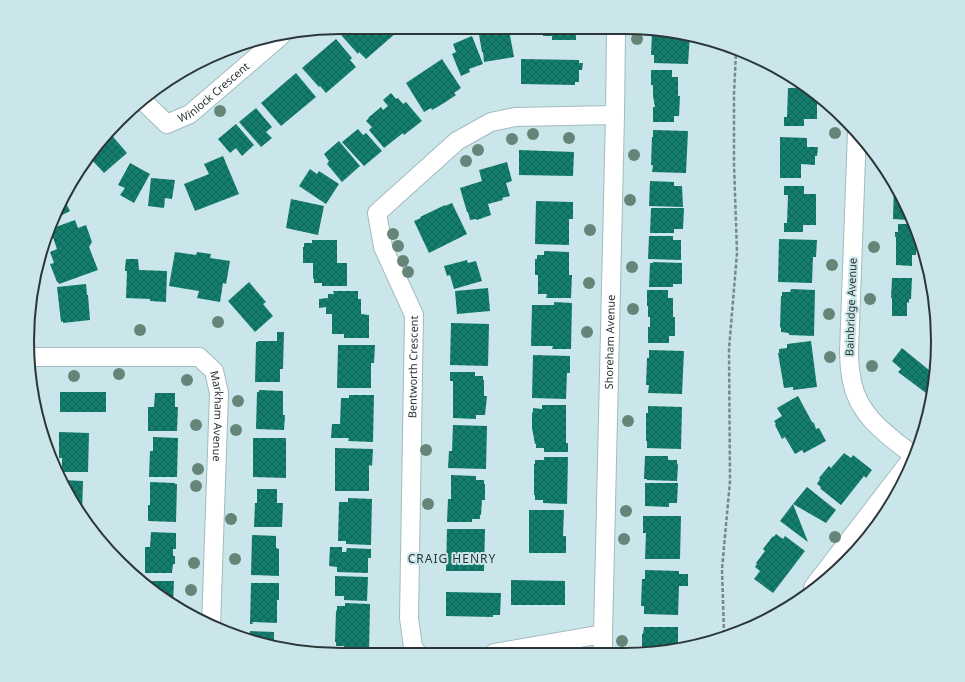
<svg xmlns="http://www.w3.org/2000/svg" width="965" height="682" font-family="'Noto Sans',sans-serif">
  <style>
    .building { fill: url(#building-cross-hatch) }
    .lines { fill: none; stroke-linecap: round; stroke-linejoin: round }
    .minor-casing { stroke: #a1bbbe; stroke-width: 20 }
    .tertiary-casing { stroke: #a1bbbe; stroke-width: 24 }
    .path { stroke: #76888b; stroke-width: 2.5; stroke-dasharray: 4 2; stroke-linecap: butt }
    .minor { stroke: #fff; stroke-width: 18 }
    .tertiary { stroke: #fff; stroke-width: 22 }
    .tree { fill: #668579 }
    .labels { text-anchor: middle; stroke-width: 4; stroke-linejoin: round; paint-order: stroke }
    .street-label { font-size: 11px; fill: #2c3638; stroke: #cbe6ea }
    .neighbourhood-label { font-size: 12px; letter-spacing: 1px; fill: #2c3638; stroke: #cbe6ea }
    .rim { fill: none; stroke: #2c3638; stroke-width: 2 }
  </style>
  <defs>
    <pattern id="building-cross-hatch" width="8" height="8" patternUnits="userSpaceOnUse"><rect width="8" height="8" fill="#137e6d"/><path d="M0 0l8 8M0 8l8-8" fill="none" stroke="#126256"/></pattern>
  </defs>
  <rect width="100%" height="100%" fill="#cbe6ea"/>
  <path class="building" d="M350 27 391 28 396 33 366 59 359 52 358 54 341 35Z
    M478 29 509 30 514 57 484 62 483 52H482Z
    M542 31H576V40H552V36H543V32H542Z
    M652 32 685 33 690 35 688 64 654 63V55H651Z
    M472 36 483 64 469 69 470 72 461 76 452 54 456 52 453 44Z
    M336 39 352 58 350 60 356 67 326 93 320 86 319 87 302 68Z
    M442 59 461 88 454 93 456 95 444 103 432 110 431 108 424 112 406 83Z
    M521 59 579 60V63H583L582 70H579V82H575V85L521 84Z
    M651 70H672V77H678V96H680L679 116H674V122H653V107H655L653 96V85H651Z
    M296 73 316 97 281 126 261 103Z
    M788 88H805L817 99V119H804V126H784V117H787Z
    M391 93 396 99 398 98 403 104 406 102 422 121 404 135 403 133 384 148 369 130 372 127 366 121 369 118H368L381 107 383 110 388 106 383 100Z
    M256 108 272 127 266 132 272 138 261 147 239 122Z
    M236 124 254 145 242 156 236 148 230 153 218 139Z
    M358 129 363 135 366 133 382 151 364 166 342 142Z
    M653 130 688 131 686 173 652 172 653 165H651L652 137H653Z
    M108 131 127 153 104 173 90 158 105 134Z
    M780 137 807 138V147H818L817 156H815V165L801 164V178H780Z
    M339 141 360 166 342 182 327 164 329 161 324 154Z
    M519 150 574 152 573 176 519 175Z
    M223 156 239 194 195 211 184 184 209 174 204 164Z
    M507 162 512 181 506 183 510 196 502 198 503 200 488 204 491 215 477 220 476 219 470 220 468 212H467L460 188 482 181 479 170Z
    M130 163 150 174 134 203 120 195 125 188 118 185Z
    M310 169 317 174 319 171 339 184 326 204 299 186Z
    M151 178 175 180 172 199 165 198 164 208 148 206Z
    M650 181 674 182V186H682L683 207 649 206Z
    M894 181 910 214 909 220 893 219Z
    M784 186H804V194H816V225H803V232H784V223H787L788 195H784Z
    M64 199 70 211 51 221Z
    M291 199 324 206 318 235 286 228Z
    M536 201 573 202V219H569V245L535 244Z
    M452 203 467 234 429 253 414 221 421 218 420 217 445 205V206Z
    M651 208H684L683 229H674V233H650Z
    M75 220 78 228 86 225 92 242 89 247 98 270 59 284 58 282H57L50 264 54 263 50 252 57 249 50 229Z
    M898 224H914L915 226V232H916V255H912V266L896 265V237H895V232H898Z
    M649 236H673V240H681V260L648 259Z
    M779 239 817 240 816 257H813L812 283 778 282Z
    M312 240H337V263H347V286H322V283H314V279L313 278V263H303V247H304V243H312Z
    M544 251 569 252V275H572L571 298H546L547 294H538V275H535V259H537V255H544Z
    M175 252 196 255 197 252 211 254 210 258 230 261 226 284 223 283 220 302 197 298 199 291 169 286Z
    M126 259H138L139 270 167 271 166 302 150 301V299L126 298 127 271H125V268Z
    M467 260 468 263 476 261 482 281 454 289 450 275 447 276 444 266Z
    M653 262 682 263V284H673V287H649L650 263H653Z
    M892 278H912L911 299H909V303L907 302V316H892V298H891Z
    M249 282 266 302 263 304 273 316 255 332 228 301Z
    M86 284 87 295H88L90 320 63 323V321L61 322 57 287Z
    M488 288 490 311 457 314 455 291Z
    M791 289 815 290 814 336 789 335V333L781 332V328L780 327 781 296H782V292H790Z
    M647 290H668V298H673V317H675V336H669V343H648V327H650V317H648V306H647Z
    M333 291H358V299H361V314L369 315V338H344V334H332V314H326V307L319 308V299L328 298V294H334Z
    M554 302 572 303 571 349H552L553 346H531L532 305H554Z
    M451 323 489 324 488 366 450 365Z
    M277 332H284L283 369H280V382H255L256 342H258V341H277Z
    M811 341 817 387 793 390V387L784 388 778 353H779V349L787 348V344Z
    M338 345H375L374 363H371V388H337Z
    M902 348 935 375 934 383 926 393 898 372 901 369 892 361Z
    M649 350 684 351 682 394 648 393 649 385H646L647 358H649Z
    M533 355 570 356V373H567L566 399 532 398Z
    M450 372H475V376H483V380H484V396H487L485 415H476V419L453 418V381H450Z
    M259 390 283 391V415H285L284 430 256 429 257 392H259Z
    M60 392H106V412H60Z
    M155 393H175V407H178L177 431H148V407H154Z
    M349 395H374L373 442 348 441 349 438H331L332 424H340L341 398H349Z
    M798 396 812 422 814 423 816 429 819 428 826 441 804 453 802 450 795 454 785 437 782 439 775 425 776 424 774 421 782 416 777 408Z
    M542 405H566V443H568V452H544V448H536V444H535L532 428V413L533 412V408L542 409Z
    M648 406 682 407 681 449 647 448V441H646V413H648Z
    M453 425 487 426 486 469 448 468 449 451H452Z
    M59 432 89 433 88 472H62V458H59Z
    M153 437 178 438 177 477H149L150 451H153Z
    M253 438H286V478L253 477Z
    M335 448 373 449 372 466 369 465V491H335Z
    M844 453 851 458 853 455 872 470 866 478 864 476 841 505 822 490 820 488 821 487 817 484 820 479 819 478 829 466 831 468Z
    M645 456H668V460H677V463L678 465 677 481 647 480V479H644Z
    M544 457H568L567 504 543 503V500H535V495H534V464H535V460H544Z
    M451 475 476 476V480H484V484H485V500H482L481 515H480V519H472V522H447L448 499H451Z
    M62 480 83 481 82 514 62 483Z
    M150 482 175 483V484H177L176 522 148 521V505H150Z
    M645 483H678L677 503H669V507L645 506Z
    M807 487 836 510 826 523 793 504Z
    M257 489H277V503H283L282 527H254L255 503H257Z
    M348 498 372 499 371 545 346 544V541H338L339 502H348Z
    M793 504 808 542 780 521Z
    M529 510H564L563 536H566V553H529Z
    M643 516H681L680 559H645L646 533H643Z
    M447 529H485L484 571H446Z
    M151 532 176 533V549H173V556H175V564H173L172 573H145V547H150Z
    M776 534 783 539 785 536 805 551 773 593 754 579 760 571 755 567 757 564 756 563 765 551 763 549 773 536 774 537Z
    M252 535 276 536V548L279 549V576L251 575Z
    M330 547H342V552H346L347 548 371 549V558H368V573L337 572V567L329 566Z
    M645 570 679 571V574H688V586H679L678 615 644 614V606H641L642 579H645Z
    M335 576 368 577 367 601 344 600V596H335Z
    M511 580 565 581V605H511Z
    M146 581H174L173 605 150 590 146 586Z
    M251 583H279V600H277V623L252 622 253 624H250Z
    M446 592 501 593 500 615H493V617L446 616Z
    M345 603 370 604 369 654H344V646H336V642H335L336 611 337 610V606H345Z
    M644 627H678V649L665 652H642V634H643Z
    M250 631 274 632V647L260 644 250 641Z"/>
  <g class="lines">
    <defs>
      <g id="minor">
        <path id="s1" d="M143 101 167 124 190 114 282 35"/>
        <path d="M857 131 849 352C849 362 850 372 852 382 859 417 889 436 914 456"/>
        <path id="s2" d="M32 357H199L214 371 219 393 211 626"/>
        <path d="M494 653 603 634"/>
        <path id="s3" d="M603 653V634L615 115 616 32"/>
        <path id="s4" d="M418 654 413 647 409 618 414 315 383 247 377 213 457 141 491 122 515 117 615 115"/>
      </g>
      <path id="tertiary" d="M815 588 914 459"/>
    </defs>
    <use href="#minor" class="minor-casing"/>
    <use href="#tertiary" class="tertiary-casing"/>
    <path class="path" d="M724 634 722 569 730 481 729 349 737 253 734 164V94L736 52"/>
    <use href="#minor" class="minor"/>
    <use href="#tertiary" class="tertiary"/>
  </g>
  <g class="tree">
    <circle cx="637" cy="39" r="6"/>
    <circle cx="220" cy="111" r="6"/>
    <circle cx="835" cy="133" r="6"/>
    <circle cx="533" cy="134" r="6"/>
    <circle cx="569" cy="138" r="6"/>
    <circle cx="512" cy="139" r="6"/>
    <circle cx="478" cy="150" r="6"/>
    <circle cx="634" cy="155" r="6"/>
    <circle cx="466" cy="161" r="6"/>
    <circle cx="630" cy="200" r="6"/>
    <circle cx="590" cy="230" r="6"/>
    <circle cx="393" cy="234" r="6"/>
    <circle cx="398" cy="246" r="6"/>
    <circle cx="874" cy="247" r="6"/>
    <circle cx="403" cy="261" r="6"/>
    <circle cx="832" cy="265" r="6"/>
    <circle cx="632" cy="267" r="6"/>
    <circle cx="408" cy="272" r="6"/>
    <circle cx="589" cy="283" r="6"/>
    <circle cx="870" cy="299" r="6"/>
    <circle cx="633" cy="309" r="6"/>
    <circle cx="829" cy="314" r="6"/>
    <circle cx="218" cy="322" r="6"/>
    <circle cx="140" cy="330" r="6"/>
    <circle cx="587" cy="332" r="6"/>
    <circle cx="830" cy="357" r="6"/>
    <circle cx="872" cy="366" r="6"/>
    <circle cx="119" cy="374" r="6"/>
    <circle cx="74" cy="376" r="6"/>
    <circle cx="187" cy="380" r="6"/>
    <circle cx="238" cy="401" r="6"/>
    <circle cx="628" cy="421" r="6"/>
    <circle cx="196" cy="425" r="6"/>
    <circle cx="236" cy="430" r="6"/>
    <circle cx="426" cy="450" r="6"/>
    <circle cx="198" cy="469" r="6"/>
    <circle cx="196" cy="486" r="6"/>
    <circle cx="428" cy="504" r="6"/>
    <circle cx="626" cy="511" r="6"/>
    <circle cx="231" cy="519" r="6"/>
    <circle cx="835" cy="537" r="6"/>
    <circle cx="624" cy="539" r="6"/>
    <circle cx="235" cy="559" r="6"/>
    <circle cx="194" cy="563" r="6"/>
    <circle cx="191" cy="590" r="6"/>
    <circle cx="622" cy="641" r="6"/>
  </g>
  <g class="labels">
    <g class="street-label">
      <text dy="4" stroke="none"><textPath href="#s1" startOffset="90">Winlock Crescent</textPath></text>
      <text transform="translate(851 307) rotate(-88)" y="4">Bainbridge Avenue</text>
      <text dy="4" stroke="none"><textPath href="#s3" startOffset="311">Shoreham Avenue</textPath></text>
      <text dy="4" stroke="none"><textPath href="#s4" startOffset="289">Bentworth Crescent</textPath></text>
      <text dy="4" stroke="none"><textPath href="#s2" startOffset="233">Markham Avenue</textPath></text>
    </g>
    <g class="neighbourhood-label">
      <text x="452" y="563">CRAIG HENRY</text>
    </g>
  </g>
  <path d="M0 0H965V682H0ZM341 34H624A307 307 0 0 1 931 341V341A307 307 0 0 1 624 648H341A307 307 0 0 1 34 341V341A307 307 0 0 1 341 34Z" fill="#cbe6ea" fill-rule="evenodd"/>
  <path class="rim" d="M341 34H624A307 307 0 0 1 931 341V341A307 307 0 0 1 624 648H341A307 307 0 0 1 34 341V341A307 307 0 0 1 341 34Z"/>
</svg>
